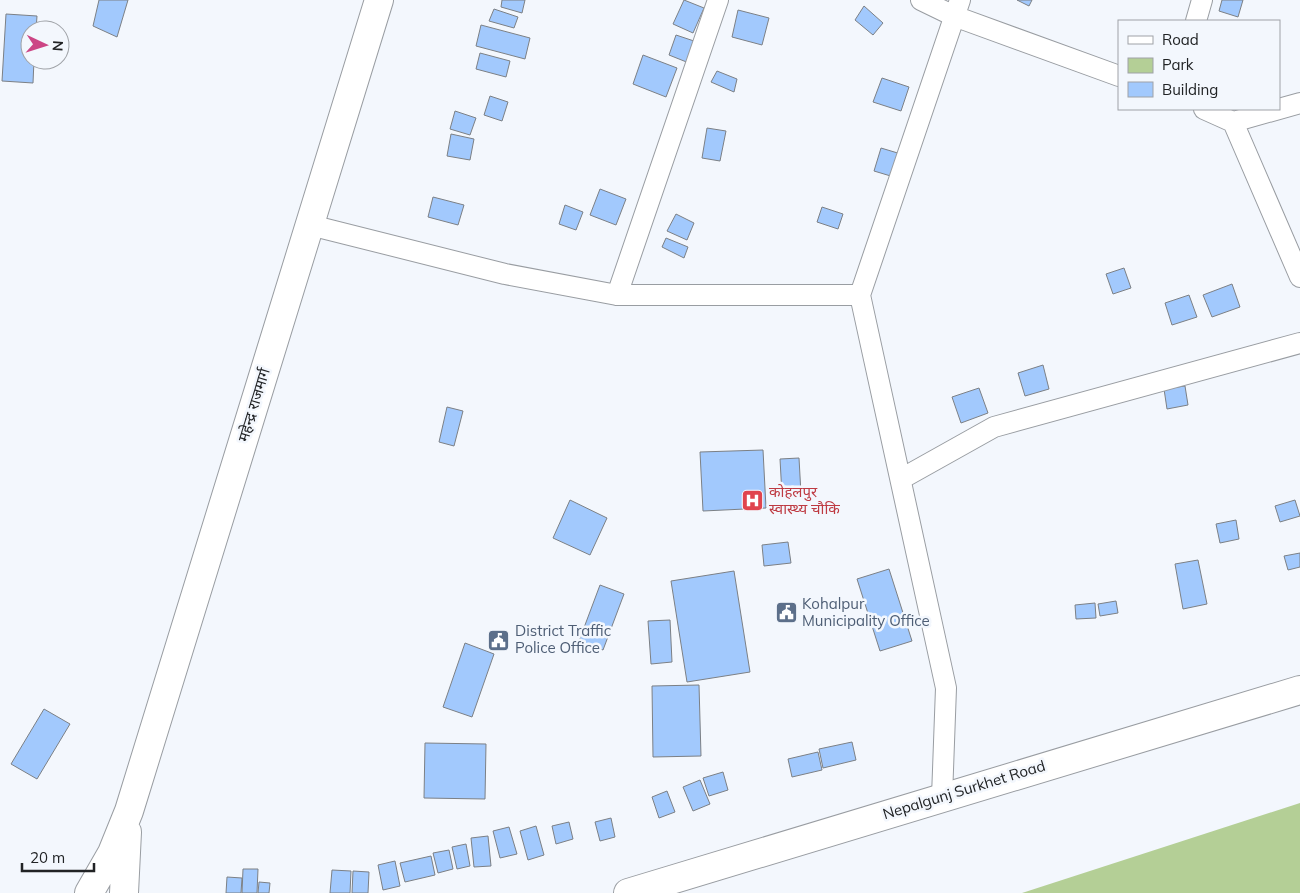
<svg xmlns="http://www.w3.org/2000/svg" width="1300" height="893" font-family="Mulish,'Noto Sans Devanagari',sans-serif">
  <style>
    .green { fill: #b4cf96 }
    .building { fill: #a2c9fd; stroke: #7c8085 }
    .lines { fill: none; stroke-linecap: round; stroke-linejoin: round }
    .street-casing { stroke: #999da2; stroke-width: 22 }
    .primary-casing { stroke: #999da2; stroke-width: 30 }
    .highway-casing { stroke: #999da2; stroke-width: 30 }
    .street { stroke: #fff; stroke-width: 20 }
    .primary { stroke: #fff; stroke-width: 28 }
    .highway { stroke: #fff; stroke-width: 28 }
    .labels { text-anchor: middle; stroke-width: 5; stroke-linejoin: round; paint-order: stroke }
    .street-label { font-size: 15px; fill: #212325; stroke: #f3f7fd }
    .health-label { font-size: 15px; fill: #be3a42; stroke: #f3f7fd; text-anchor: start }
    .service-label { font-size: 15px; fill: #4e5e75; stroke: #f3f7fd; text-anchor: start }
  </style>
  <rect width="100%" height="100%" fill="#f3f7fd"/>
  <path class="green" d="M1300 803V893H1022Z"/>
  <path class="building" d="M99 0H128L117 37 93 26Z
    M502 0H525L522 13 501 7Z
    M684 0 704 8 693 33 673 24Z
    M1017 0H1032L1029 6Z
    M1222 0H1243L1238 17 1219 11Z
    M864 6 883 23 873 35 855 20Z
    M494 9 518 17 514 28 489 21Z
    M738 10 769 18 762 45 732 37Z
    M6 14 37 16 36 30H30V60H34L33 83 2 81Z
    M481 25 530 38 525 59 476 46Z
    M676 35 697 42 689 63 669 55Z
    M480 53 510 61 506 77 476 69Z
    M643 55 677 68 666 97 633 84Z
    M717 71 737 79 734 92 711 82Z
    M882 78 909 87 901 111 873 102Z
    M490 96 508 102 502 121 484 115Z
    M455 111 476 118 470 135 450 129Z
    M707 128 726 131 720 161 702 158Z
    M451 134 474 139 470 160 447 156Z
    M881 148 901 154 894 177 874 171Z
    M600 189 626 199 616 225 590 215Z
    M433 197 464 205 458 225 428 217Z
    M565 205 583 212 576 230 559 224Z
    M822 207 843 214 838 229 817 222Z
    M676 214 694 223 687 240 667 231Z
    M666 238 688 247 684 258 662 247Z
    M1124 268 1131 288 1113 294 1106 274Z
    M1232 284 1240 307 1212 317 1203 295Z
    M1189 295 1197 317 1172 325 1165 303Z
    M1043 365 1049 389 1025 396 1018 373Z
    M1185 386 1188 405 1167 409 1164 389Z
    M979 388 988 413 961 423 952 397Z
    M447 407 463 411 454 446 439 442Z
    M763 450 766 508 703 511 700 452Z
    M799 458 801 494 782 495 780 459Z
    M570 500 607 518 590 555 553 538Z
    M1295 500 1300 516 1280 522 1275 506Z
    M1236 520 1239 539 1220 543 1216 524Z
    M788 542 791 563 764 566 762 545Z
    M1300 553V567L1288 570 1284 556Z
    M1198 560 1207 604 1183 609 1175 564Z
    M889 569 912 641 880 651 857 579Z
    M734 571 750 672 687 682 671 581Z
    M600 585 624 594 603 650 579 641Z
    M1116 601 1118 613 1100 616 1098 604Z
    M1095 603 1096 618 1076 619 1075 605Z
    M670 620 672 662 651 664 648 621Z
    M465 643 494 654 472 717 443 707Z
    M699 685 701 756 653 757 652 686Z
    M44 709 70 724 37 779 11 764Z
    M852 742 856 760 823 768 819 749Z
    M425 743 486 744 485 799 424 798Z
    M818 752 822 770 792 777 788 759Z
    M723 772 728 790 709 796 703 778Z
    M700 780 710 804 693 811 683 787Z
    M667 791 675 812 659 818 652 797Z
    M611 818 615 837 600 841 595 822Z
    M569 822 573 839 556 844 552 826Z
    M536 826 544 855 528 860 520 831Z
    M509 827 517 854 500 858 493 831Z
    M488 836 491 866 474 867 471 838Z
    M466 844 470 866 457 869 452 847Z
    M449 850 453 869 438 873 433 853Z
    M431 856 435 875 405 882 400 863Z
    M395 861 400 886 383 890 378 865Z
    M243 869H258L257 893H242Z
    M332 870 351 871 350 893H330Z
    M353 871 369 872 368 893H352Z
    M227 877 242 878 241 893H226Z
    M259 882 270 883 269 893H258Z"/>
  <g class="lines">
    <defs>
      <path id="street" d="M921 0 954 16 1119 76
        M1196 21 1202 0
        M1204 109 1233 122 1300 277
        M1233 122 1300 103
        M310 225 505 274 617 295H860
        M617 295 718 0
        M901 479 994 427 1300 343
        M942 797 946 688 860 295 960 0"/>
      <path id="primary" d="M628 893 1300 690"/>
      <path id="highway" d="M89 893 112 853 129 811 379 0
        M124 893 127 832"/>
    </defs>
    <use href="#street" class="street-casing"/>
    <use href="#primary" class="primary-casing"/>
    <use href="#highway" class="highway-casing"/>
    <use href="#street" class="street"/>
    <use href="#primary" class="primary"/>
    <use href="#highway" class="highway"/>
  </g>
  <defs>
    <symbol id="hospital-square" viewBox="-11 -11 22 22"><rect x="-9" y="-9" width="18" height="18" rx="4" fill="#e0444e" stroke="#f3f7fd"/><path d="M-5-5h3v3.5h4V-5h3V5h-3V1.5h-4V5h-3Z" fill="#fff"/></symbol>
    <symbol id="civic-square" viewBox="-11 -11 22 22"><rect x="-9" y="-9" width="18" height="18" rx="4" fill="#5c6f8a" stroke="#f3f7fd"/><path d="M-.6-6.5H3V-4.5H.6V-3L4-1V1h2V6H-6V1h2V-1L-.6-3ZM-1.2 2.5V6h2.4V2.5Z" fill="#fff"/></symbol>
  </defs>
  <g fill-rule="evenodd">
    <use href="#hospital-square" x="740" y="488" width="25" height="25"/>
    <use href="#civic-square" x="774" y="600" width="25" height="25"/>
    <use href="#civic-square" x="486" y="628" width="25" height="25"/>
  </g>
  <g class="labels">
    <g class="street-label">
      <text transform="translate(254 405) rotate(-73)" y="5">महेन्द्र राजमार्ग</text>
      <text transform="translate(964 790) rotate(-17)" y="5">Nepalgunj Surkhet Road</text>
    </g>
    <g class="health-label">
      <text x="769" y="497">कोहलपुर<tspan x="769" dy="17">स्वास्थ्य चौकि</tspan></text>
    </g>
    <g class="service-label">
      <text x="802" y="609">Kohalpur<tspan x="802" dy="17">Municipality Office</tspan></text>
      <text x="515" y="636">District Traffic<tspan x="515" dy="17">Police Office</tspan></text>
    </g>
  </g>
  <rect x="1118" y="20" width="162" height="90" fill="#f3f7fd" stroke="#9fa2a7"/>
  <rect x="1128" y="36" width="25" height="8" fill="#ffffff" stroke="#9fa2a7"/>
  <text x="1162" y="45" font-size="15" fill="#212325">Road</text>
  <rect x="1128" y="58" width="25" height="15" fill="#b4cf96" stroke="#9fa2a7"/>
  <text x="1162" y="70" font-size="15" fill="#212325">Park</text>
  <rect x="1128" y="82" width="25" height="15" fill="#a2c9fd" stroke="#9fa2a7"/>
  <text x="1162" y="95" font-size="15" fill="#212325">Building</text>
  <g transform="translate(45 45) rotate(94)"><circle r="24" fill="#f3f7fd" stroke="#9fa2a7"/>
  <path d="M0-4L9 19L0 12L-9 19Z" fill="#cc4585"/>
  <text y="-8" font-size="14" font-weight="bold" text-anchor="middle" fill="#212325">N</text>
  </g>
  <path d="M22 863v8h72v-8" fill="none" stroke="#212325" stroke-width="2.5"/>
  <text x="30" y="863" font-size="15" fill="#212325" stroke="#f3f7fd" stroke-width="4" paint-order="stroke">20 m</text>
</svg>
